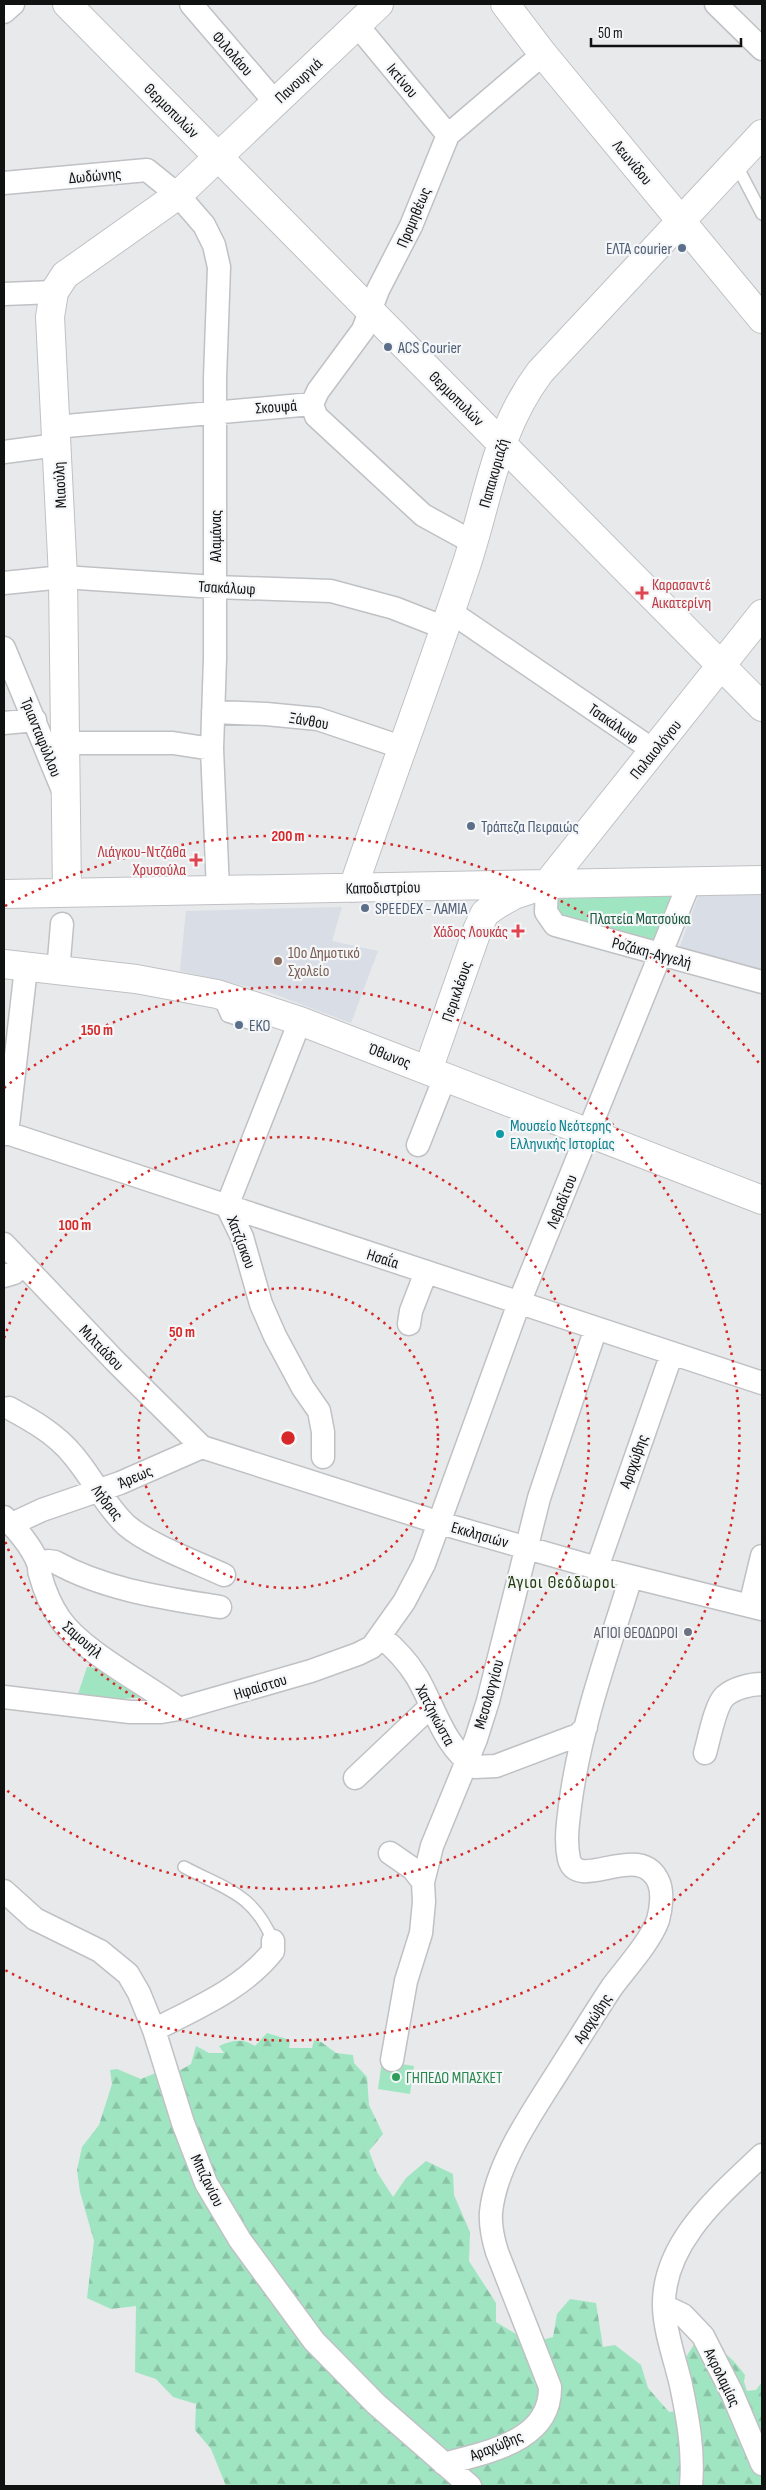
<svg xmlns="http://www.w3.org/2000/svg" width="766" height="2490" font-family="'Sofia Sans Condensed',sans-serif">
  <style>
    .built { fill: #d8dde6 }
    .forest { fill: url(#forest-firs) }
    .park { fill: #a0e5c1 }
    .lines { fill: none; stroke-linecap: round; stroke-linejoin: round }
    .lane-casing { stroke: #c0c1c4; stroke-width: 14 }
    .street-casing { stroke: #c0c1c4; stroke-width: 25 }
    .secondary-casing { stroke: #c0c1c4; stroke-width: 30 }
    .lane { stroke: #fff; stroke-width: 11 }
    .street { stroke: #fff; stroke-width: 22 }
    .secondary { stroke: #fff; stroke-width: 28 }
    .ring { fill: none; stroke: #d62828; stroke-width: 2.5; stroke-dasharray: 2.5 5 }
    .service-dot { fill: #5c6f8a; stroke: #f5f6f8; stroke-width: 2 }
    .health-dot { fill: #e0444e; stroke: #f5f6f8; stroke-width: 2 }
    .education-dot { fill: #8d6e63; stroke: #f5f6f8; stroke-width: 2 }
    .culture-dot { fill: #0f9aa8; stroke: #f5f6f8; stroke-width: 2 }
    .worship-dot { fill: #6b7280; stroke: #f5f6f8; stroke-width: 2 }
    .leisure-dot { fill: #2e9e5b; stroke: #f5f6f8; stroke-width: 2 }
    .labels { text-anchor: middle; stroke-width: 4.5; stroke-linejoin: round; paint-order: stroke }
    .street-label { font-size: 16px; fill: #101111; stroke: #f5f6f8 }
    .service-label { font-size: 16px; fill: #4e5e75; stroke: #f5f6f8; text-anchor: start }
    .health-label { font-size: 16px; fill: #be3a42; stroke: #f5f6f8; text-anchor: end }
    .park-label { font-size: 16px; fill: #1a583d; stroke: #f5f6f8 }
    .education-label { font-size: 16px; fill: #785e54; stroke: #f5f6f8; text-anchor: start }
    .culture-label { font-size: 16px; fill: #0d838f; stroke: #f5f6f8; text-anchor: start }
    .worship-label { font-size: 16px; fill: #5b616d; stroke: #f5f6f8; text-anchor: end }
    .leisure-label { font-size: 16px; fill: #27864d; stroke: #f5f6f8; text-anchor: start }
    .neighbourhood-label { font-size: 18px; letter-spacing: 1px; fill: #223c0c; stroke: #f5f6f8 }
    .centre { fill: #d62828; stroke: #f5f6f8; stroke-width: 2.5 }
    .ring-label { font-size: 15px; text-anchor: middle; font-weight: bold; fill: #d62828; stroke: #f5f6f8; stroke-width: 4.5; stroke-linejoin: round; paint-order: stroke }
  </style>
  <defs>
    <pattern id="forest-firs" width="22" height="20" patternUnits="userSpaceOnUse" patternTransform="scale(1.25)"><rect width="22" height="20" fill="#a0e5c1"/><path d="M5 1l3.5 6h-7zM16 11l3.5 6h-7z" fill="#89c3a5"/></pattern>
  </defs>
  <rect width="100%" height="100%" fill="#e7e9eb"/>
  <path class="built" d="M762 893V972L679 949 699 894Z
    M342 907 332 941 378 951 351 1023 266 991 180 971 186 911Z"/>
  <path class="forest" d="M267 2033 290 2040 289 2048H312L314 2040 321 2042 336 2053 353 2055 354 2063 367 2077 369 2105 383 2134 369 2151 377 2172 393 2197 406 2178 426 2161 453 2174 454 2195 470 2232 469 2261 496 2303V2322L531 2343 553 2337 557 2314 570 2299 596 2303 603 2347 615 2345 641 2365 648 2388 669 2412 689 2410 684 2360 695 2343C719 2345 731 2356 745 2375L744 2382 747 2391 756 2390 762 2382V2486H226L211 2449 195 2430 196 2404 173 2397 156 2379 135 2372 136 2306 111 2309 87 2298 94 2241 80 2192 77 2170 82 2147 99 2125 112 2084 110 2070 117 2069 141 2079 170 2067 179 2071 191 2064 196 2046 209 2053H224L219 2046C232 2040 243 2038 255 2046Z"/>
  <path class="park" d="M672 895 655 945 562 924 551 907 559 896Z
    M87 1667 108 1669 159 1696 110 1700 78 1694Z
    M382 2061 414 2066 410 2094 378 2089Z"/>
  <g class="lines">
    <defs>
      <path id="lane" d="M735 162 762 214
        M219 998 227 1016 252 1024 270 1013
        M184 1867C227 1890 253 1893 273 1941"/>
      <path id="street" d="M191 4 275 102
        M716 4 762 49
        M4 12 13 4
        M357 25 448 135
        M4 183 147 170 178 195 204 225 214 245 219 267 215 378V658L212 749 218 890
        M4 294 54 292
        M312 404 318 391 363 330 378 290 411 226 448 135 543 54
        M55 427 312 404 316 416 423 515 474 543
        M4 452 57 445
        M4 583 63 577 215 587 331 591 394 608 445 628
        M451 612 653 750
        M4 648 62 788
        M213 712 266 714 318 719 401 747
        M4 723 35 720
        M67 743H173L212 749
        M547 884 546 912 555 925 762 982
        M58 972 62 924
        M300 1021 227 1206 242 1237 261 1304 275 1336 303 1388 319 1411 323 1432V1457
        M4 1132 762 1383
        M7 1134 26 968
        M418 1145 445 1077
        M4 1244 116 1362 202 1447 440 1523 597 1568 762 1609
        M4 1276 14 1273 24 1265
        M409 1324 411 1311 426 1272
        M9 1408C33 1421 56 1434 73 1455 92 1477 104 1504 126 1525 149 1545 196 1562 224 1575
        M4 1517C16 1528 32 1547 38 1563 40 1566 38 1570 40 1574 44 1589 51 1606 60 1619 83 1652 146 1684 179 1709
        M12 1524 42 1510 120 1483 202 1447
        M39 1564 48 1561 55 1562C105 1590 165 1598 220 1607
        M597 1568 672 1353
        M750 1606 762 1556
        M381 1637C395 1648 407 1661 417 1677 435 1708 444 1747 475 1767L496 1766 578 1735 586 1727
        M4 1697 130 1712H161L179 1709 311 1671 358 1654 372 1647 404 1602 424 1564 519 1303 690 881
        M705 1753C709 1740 715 1705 725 1696 734 1688 751 1684 762 1684
        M355 1778 431 1706
        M390 1853 413 1869 423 1882
        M4 1891 35 1919 100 1951 128 1974 139 1993 154 2030 183 2123 206 2183 240 2240 314 2341 376 2404 470 2486
        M154 2030C196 2008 243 1989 273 1951V1941
        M392 2060 406 1981 421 1933 424 1902 423 1882 432 1846 476 1739 488 1701 539 1498 596 1328
        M664 2306 683 2315 703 2336 732 2393 762 2464
        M444 2464C486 2452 551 2442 550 2387L497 2252C493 2239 490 2226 491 2212 496 2163 534 2110 559 2070 577 2042 594 2014 612 1987 626 1968 650 1942 658 1920 661 1909 663 1893 659 1883 641 1838 578 1894 569 1859 565 1841 568 1823 570 1806 580 1727 608 1652 631 1577
        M691 2486C694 2451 688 2419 681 2385 675 2359 665 2333 664 2307 662 2243 720 2195 762 2155"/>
      <path id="secondary" d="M67 4 762 707
        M505 4 543 54 762 319
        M353 888C390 780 430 674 466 566 489 497 495 432 540 372L762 134
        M67 893 63 577 50 317 54 292 65 275 178 195 379 4
        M4 894 762 880
        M4 964 136 979 217 994 300 1021 762 1200
        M428 1070 478 928 485 913 498 904 514 895 547 884 762 614"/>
    </defs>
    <use href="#lane" class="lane-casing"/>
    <use href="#street" class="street-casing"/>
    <use href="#secondary" class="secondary-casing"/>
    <use href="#lane" class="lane"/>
    <use href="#street" class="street"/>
    <use href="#secondary" class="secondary"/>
  </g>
  <g class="ring">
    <circle cx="288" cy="1438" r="150"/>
    <path d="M4 1338A301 301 0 1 1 4 1538"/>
    <path d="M4 1088A451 451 0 1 1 4 1788"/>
    <path d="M759 1813A602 602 0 0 1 5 1970M5 906A602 602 0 0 1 759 1063"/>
  </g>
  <g class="service-dot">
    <circle cx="682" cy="248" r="5"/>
    <circle cx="388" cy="347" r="5"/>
    <circle cx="471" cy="826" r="5"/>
    <circle cx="365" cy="908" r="5"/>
    <circle cx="239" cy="1025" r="5"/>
  </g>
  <g class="health-dot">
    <path d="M639.5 585.5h5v5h5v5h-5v5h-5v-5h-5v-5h5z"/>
    <path d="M193.5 852.5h5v5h5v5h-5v5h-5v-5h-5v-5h5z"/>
    <path d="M515.5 923.5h5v5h5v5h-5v5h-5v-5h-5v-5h5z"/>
  </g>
  <circle class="education-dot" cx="278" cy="961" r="5"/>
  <circle class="culture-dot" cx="500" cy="1134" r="5"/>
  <circle class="worship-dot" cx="688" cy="1632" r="5"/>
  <circle class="leisure-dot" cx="396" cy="2077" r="5"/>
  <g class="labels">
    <g class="street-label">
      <text transform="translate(233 53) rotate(49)" y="6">Φιλολάου</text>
      <text transform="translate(298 80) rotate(-43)" y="6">Πανουργιά</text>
      <text transform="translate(403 80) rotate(50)" y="6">Ικτίνου</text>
      <text transform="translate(172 110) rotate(45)" y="6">Θερμοπυλών</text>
      <text transform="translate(633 162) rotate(50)" y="6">Λεωνίδου</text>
      <text transform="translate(95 175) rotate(-5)" y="6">Δωδώνης</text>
      <text transform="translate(413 217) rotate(-67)" y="6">Προμηθέως</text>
      <text transform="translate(457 398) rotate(45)" y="6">Θερμοπυλών</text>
      <text transform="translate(276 406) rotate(-4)" y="6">Σκουφά</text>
      <text transform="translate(493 473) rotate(-74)" y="6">Παπακυριαζή</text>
      <text transform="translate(59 485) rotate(-93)" y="6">Μιαούλη</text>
      <text transform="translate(215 536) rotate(-90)" y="6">Αλαμάνας</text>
      <text transform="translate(227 587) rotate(3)" y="6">Τσακάλωφ</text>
      <text transform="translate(309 720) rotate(10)" y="6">Ξάνθου</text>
      <text transform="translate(614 723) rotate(35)" y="6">Τσακάλωφ</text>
      <text transform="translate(42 737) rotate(68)" y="6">Τριανταφύλλου</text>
      <text transform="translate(655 749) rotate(-51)" y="6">Παλαιολόγου</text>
      <text transform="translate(383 887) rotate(-1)" y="6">Καποδιστρίου</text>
      <text transform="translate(652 952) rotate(15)" y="6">Ροζάκη-Αγγελή</text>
      <text transform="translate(456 991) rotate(-71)" y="6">Περικλέους</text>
      <text transform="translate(390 1055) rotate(21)" y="6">Όθωνος</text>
      <text transform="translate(561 1201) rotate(-68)" y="6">Λεβαδίτου</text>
      <text transform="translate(242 1242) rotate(69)" y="6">Χατζίσκου</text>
      <text transform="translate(383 1258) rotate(18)" y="6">Ησαΐα</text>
      <text transform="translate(102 1347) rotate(46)" y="6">Μιλτιάδου</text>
      <text transform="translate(633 1461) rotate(-70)" y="6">Αραχώβης</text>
      <text transform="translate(135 1476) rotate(-23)" y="6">Άρεως</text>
      <text transform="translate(108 1502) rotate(52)" y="6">Λήδρας</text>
      <text transform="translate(480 1534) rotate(16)" y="6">Εκκλησιών</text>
      <text transform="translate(83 1639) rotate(41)" y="6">Σαμουήλ</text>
      <text transform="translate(260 1686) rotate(-17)" y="6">Ηφαίστου</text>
      <text transform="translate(488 1694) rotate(-74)" y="6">Μεσολογγίου</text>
      <text transform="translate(436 1715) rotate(62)" y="6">Χατζηκώστα</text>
      <text transform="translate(592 2018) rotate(-57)" y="6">Αραχώβης</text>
      <text transform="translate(208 2180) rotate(64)" y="6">Μπιζανίου</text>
      <text transform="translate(723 2377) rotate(64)" y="6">Ακρολαμίας</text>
      <text transform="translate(496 2445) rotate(-22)" y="6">Αραχώβης</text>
    </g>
    <g class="service-label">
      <text x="672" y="254" text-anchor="end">ΕΛΤΑ courier</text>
      <text x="398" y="353">ACS Courier</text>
      <text x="481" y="832">Τράπεζα Πειραιώς</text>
      <text x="375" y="914">SPEEDEX - ΛΑΜΙΑ</text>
      <text x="249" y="1031">EKO</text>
    </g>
    <g class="health-label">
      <text x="652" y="590" text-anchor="start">Καρασαντέ<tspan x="652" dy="18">Αικατερίνη</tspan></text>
      <text x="186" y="857">Λιάγκου-Ντζάθα<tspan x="186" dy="18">Χρυσούλα</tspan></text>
      <text x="508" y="937">Χάδος Λουκάς</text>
    </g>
    <g class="park-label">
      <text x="640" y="924">Πλατεία Ματσούκα</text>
    </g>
    <g class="education-label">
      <text x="288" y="958">10ο Δημοτικό<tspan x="288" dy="18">Σχολείο</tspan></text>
    </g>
    <g class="culture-label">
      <text x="510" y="1131">Μουσείο Νεότερης<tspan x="510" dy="18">Ελληνικής Ιστορίας</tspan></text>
    </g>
    <g class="worship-label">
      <text x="678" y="1638">ΑΓΙΟΙ ΘΕΟΔΩΡΟΙ</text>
    </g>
    <g class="leisure-label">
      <text x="406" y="2083">ΓΗΠΕΔΟ ΜΠΑΣΚΕΤ</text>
    </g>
    <g class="neighbourhood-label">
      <text x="562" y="1588">Άγιοι Θεόδωροι</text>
    </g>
  </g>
  <circle cx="288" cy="1438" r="8" class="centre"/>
  <g class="ring-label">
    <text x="288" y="841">200 m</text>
    <text x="97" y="1035">150 m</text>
    <text x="75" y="1230">100 m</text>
    <text x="182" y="1337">50 m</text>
  </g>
  <rect width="766" height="2490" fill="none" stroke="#101111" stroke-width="10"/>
  <path d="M591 38v8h150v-8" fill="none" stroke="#101111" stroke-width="2.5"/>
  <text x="598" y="38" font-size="15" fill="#101111" stroke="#f5f6f8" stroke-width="4" paint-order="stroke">50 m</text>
</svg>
